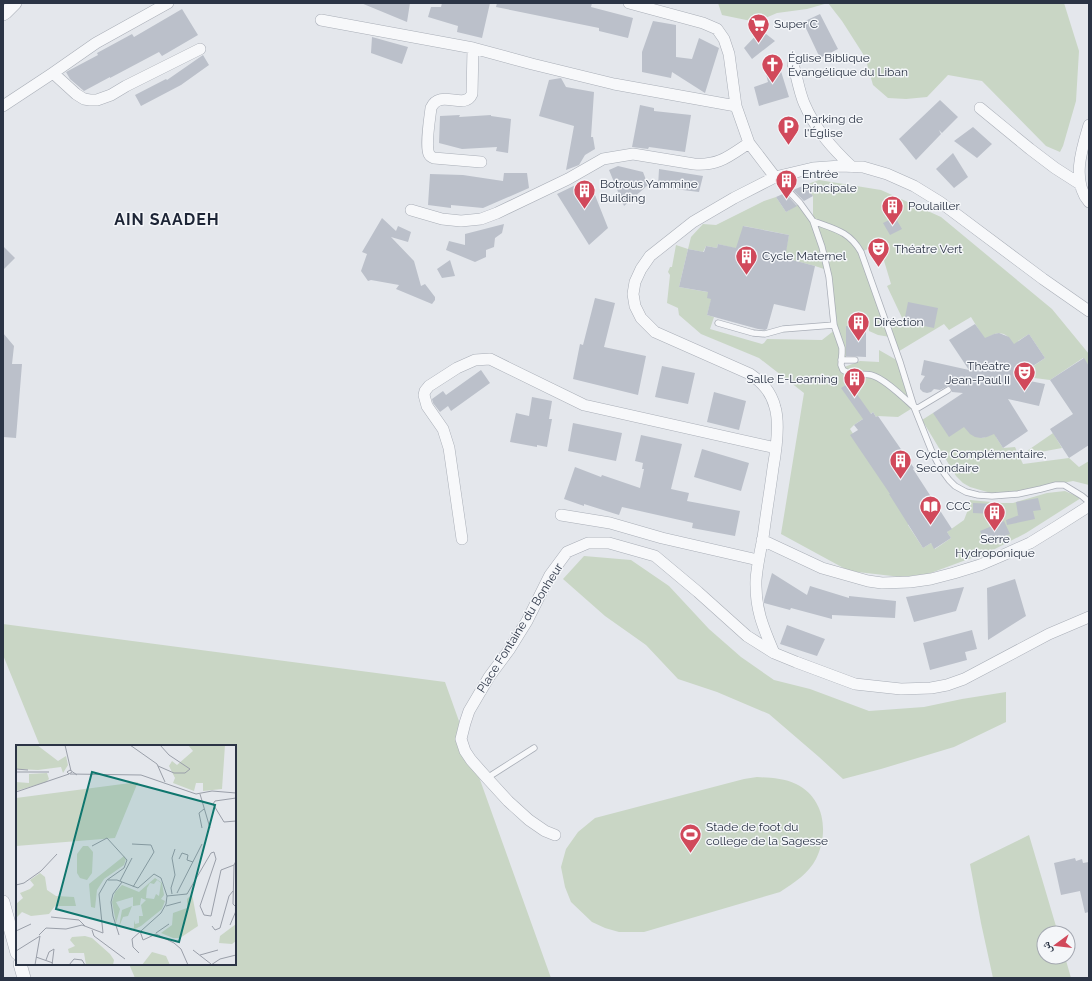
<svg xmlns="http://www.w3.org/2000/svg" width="1092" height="981" font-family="Raleway,'Noto Naskh Arabic',sans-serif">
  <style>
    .green { fill: #c9d6c5; fill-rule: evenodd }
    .building { fill: #bbc0ca }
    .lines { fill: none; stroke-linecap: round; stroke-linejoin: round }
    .service-casing { stroke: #a9aeb7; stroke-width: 7 }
    .minor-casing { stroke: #a9aeb7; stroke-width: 12 }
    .tertiary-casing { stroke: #a9aeb7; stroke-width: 14 }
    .service { stroke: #f7f8fa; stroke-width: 5.5 }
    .minor { stroke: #f7f8fa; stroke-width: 11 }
    .tertiary { stroke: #f7f8fa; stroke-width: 13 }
    .labels { text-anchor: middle; stroke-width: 3; stroke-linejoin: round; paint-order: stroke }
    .poi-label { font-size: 12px; fill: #2b3445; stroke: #f4f6f9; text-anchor: start }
    .street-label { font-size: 12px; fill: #2b3445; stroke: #f4f6f9 }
    .district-label { font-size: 16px; font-weight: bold; letter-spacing: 1px; fill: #1d2536; stroke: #f4f6f9 }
    .inset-road { fill: none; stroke: #9a9fa9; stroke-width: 1 }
    .view { fill: #0f766e; fill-opacity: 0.15; stroke: #0f766e; stroke-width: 2 }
    .inset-edge { fill: none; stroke: #2b3445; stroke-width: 2 }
  </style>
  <rect width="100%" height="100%" fill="#e4e7ec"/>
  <path class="green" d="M718 3H1064L1079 51 1076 101 1063 146 1060 152 1046 146 982 81 948 75 927 97 906 99 888 98 873 85 865 57 842 21 828 3 807 9 777 13 756 22 722 15Z
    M819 180 881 190 941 217 1052 309 1089 354V366L1083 358 1050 380 1019 376 1045 358 1029 334 1018 341 1022 348 1014 349C1013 345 1011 340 1008 337 1001 330 991 334 985 340L971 317 949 330 944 324 896 353 890 337 878 335 869 331V326H846V357L842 358V368L860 361 879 362V350L900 362 914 407 898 417 878 416 876 417 873 412 854 425 850 429 910 522 908 525 923 548 931 543 935 549 951 538 947 532 964 520 969 507 970 500 1002 503H1013L1047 493 1065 491 1081 498 1026 533 993 550 928 574 901 577 849 571 781 534 804 393 759 358 701 334 679 315 678 308 667 303 670 275 668 272 670 267H672L676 245 688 249 691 237 703 224 716 225 764 201 776 197 786 212 800 203 813 220V196L805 185ZM744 226 789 235 784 258 815 266 827 270 836 329 822 340 767 339 764 343 762 344 710 329 714 317 707 315 713 293 679 287 688 249 703 252 706 246 717 248 718 244 738 249ZM879 244 891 284 887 286 904 322 886 326 861 252Z
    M933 413 959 420 981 438C988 437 991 435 996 430V437L1003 448 1015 447 1023 464 1069 458 1079 467 1089 461V485L1073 481 1017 492 994 494 970 487 963 483 956 476 922 420Z
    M1053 433 1062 448 1024 455V453Z
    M584 556 631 560 669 586 709 629 741 657 774 680 810 689 869 711 924 707 962 699 1006 692V722L954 747 881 769 843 779 819 757 769 714 717 692 678 679 646 645 605 616 563 579Z
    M3 624 445 682 551 978H135L129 964H235V746H40L3 655Z
    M757 777C770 778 784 778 796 784 825 798 829 833 816 859 809 873 794 883 780 892L644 932H619L605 928 592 922 571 902 565 887 561 867 566 849 578 832 595 818 744 779Z
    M1029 835 1058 933H1044V957H1065L1071 978H993L981 923 970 864Z"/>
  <path class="building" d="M361 3H410L407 22Z
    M442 3H490L482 38 457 32 458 26 428 17 431 7H441Z
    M497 3H592L591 7 633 18 628 38 599 31V28L496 7Z
    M182 9 198 35 162 56 159 52 110 78V77L84 91 70 79 66 72 98 55 97 53 132 34 134 37Z
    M820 14 838 49 820 58 803 22Z
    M653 21 676 25V57L692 59 699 38 719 48 705 93 672 72 671 78 642 72V52Z
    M761 30 775 41 752 59 744 48Z
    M372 37 408 47 402 64 371 53Z
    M203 55 209 65 181 85 141 106 135 95 166 79 167 80Z
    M779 65 789 97 759 106 754 87 768 82 765 70Z
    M561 78 566 87 594 92 591 137H593L595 149 585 155 579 165 566 170 574 126 539 116 549 80Z
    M940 100 958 117 942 133 939 130 941 134 916 160 899 139Z
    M640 105 654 108V111L691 115 685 152 649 147 648 149 632 147Z
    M460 115 459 117 491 115V116L511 119 508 153 496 151 497 147 462 149 439 143 440 116Z
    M973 127 992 144 977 158 954 141Z
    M953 153 968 177 954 188 936 169Z
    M618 166 643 172 648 185 624 206 609 170Z
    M659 169 703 176 699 192 658 187Z
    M504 173H527L529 188 483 208 451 205V208L428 205 430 174 463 175 503 181Z
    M586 180H589L608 228 589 245 557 194Z
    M805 185 813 196 804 201 793 190Z
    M785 193 797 206 786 212 776 197Z
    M895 217 902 229 890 235 883 223Z
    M382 218 396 231 398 226 411 232 408 242 391 237 414 261 421 286 425 284 435 297V300L432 304 396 289 399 285 371 280 368 281 361 271 367 254 362 252Z
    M504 224 502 233 495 238 494 247 486 250V257L475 262 446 250 449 241 465 245V234Z
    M743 226 789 235 785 258 815 266 805 311 774 304 767 329 765 330 758 329 707 315 711 299 707 298 708 292 679 287 688 249 704 252 706 246 717 248 718 244 736 248Z
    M3 246 15 258 3 270Z
    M450 260 455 276 442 278 437 269Z
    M595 298 615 303 604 347 646 356 638 395 573 379 580 344 583 345Z
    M908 302 938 308 934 328 904 322Z
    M975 324 985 338 994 334 999 333 1009 337 1014 344 1029 334 1045 358 1015 378 1045 384 1039 406 1008 399 1028 431 1003 448 994 434 987 437 981 438 975 437 970 434 964 427 949 437 933 413 963 393 952 392 951 388 948 386 940 390 934 389 931 392 927 393 923 392 920 389V384L925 376 921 375 924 360 969 370 949 340Z
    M846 326H866V357L846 356Z
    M3 333 14 346 12 364H22L16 438 3 437Z
    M1084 358 1089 366V445L1069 458 1050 429 1073 414 1050 380Z
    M662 366 695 373 688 404 655 397Z
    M481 370 490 383 451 411 448 406 440 412 433 403 432 399 443 391 446 395Z
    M849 383 871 414 873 412 876 417 878 416 914 468 913 469 952 529 947 532 951 538 934 549 931 543 923 548 889 494H890L850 435 858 430 854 425 863 419 841 388Z
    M714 392 746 401 739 430 707 422Z
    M532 397 552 401 549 419H552L547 447 537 445V447L510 442 516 413 529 416Z
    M573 423 622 433 616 461 568 451Z
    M641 435 682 444 671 489 689 493 687 501 740 511 735 536 692 528 693 523 622 507 619 515 584 504V506L564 499 575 467 601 477 602 475 640 488 644 469H642L643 463 635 461Z
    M702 449 749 463 741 491 694 477Z
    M1038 498 1041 510 1033 511 1035 519 1007 525 1006 520 1019 515H1018L1016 502Z
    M973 503 994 504V514L973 513Z
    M1004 521 1010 534 986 544 980 531Z
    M772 573 807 595 810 586 849 598V596L896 601 895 618 832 615V619L791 608 790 610 764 603V600Z
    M1015 579 1026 616 988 640 987 588Z
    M964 587 956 611 914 622 906 597Z
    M787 625 825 639 817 656 780 644Z
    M972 630 977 649 965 652 967 660 930 670 923 643Z
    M1075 858 1076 861 1082 859 1083 863 1089 862V912L1085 913 1080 891 1061 895 1054 863Z"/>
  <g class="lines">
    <defs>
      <path id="service" d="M775 177 800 203 813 221 822 247 829 277 834 325 842 348V353L841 365 843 370C851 376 862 373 871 375 884 378 904 398 914 407L918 408 948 390
        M813 221C834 229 849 231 861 252L900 362 914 407 932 452 941 469 949 480 955 486 966 492 978 495 992 496 1018 494 1041 489 1056 485H1064L1082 496 1089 502
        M718 323 753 333 765 334 783 329 834 325
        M841 360H855
        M487 778 534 748"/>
      <path id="minor" d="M629 3 703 23 717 29 724 39 729 54 736 106 749 143 775 177
        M321 20 473 48 532 64 614 84 736 106
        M473 48 472 94C465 111 440 88 431 108 430 117 425 146 429 154 430 156 431 157 434 158L481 162
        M793 64C797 77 799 91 804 103 815 129 832 148 852 167
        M53 73 76 94 84 99 90 100H97L111 95 126 86 200 49
        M3 106 53 73 96 43 168 3
        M980 108 1030 149 1055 168 1080 184
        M1089 125C1082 148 1071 181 1089 202
        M411 210 442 219 461 221 481 219 497 213 568 179 603 159 633 154 694 164C719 166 729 156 749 143
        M561 515 610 523 662 538 758 560
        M462 539 449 448 443 429 427 406 424 395 425 391 429 386 457 368 475 360 490 359 584 405 776 448
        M762 540 822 568 868 581 882 583 910 582 931 579 954 573 980 565 1001 556 1030 543 1056 527 1089 506
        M774 653C763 627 755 609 756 580 757 566 760 552 763 538 766 514 770 491 773 468 776 451 780 424 775 407 771 392 763 383 750 374L655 332 641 318 635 306 633 294 635 282 641 269 650 256 693 222 734 198 775 177 813 168 841 166 863 167 887 174 914 186 940 202 1043 279 1089 311
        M555 835 545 831 529 820 508 801 487 778 471 760 465 751 461 739 465 723 469 711 489 677 509 650 527 621 550 575 567 552 588 543H609L655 556 698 592 747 636 774 653 796 662 855 684 901 689 931 688 947 685 964 679 1049 634 1089 617"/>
      <path id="tertiary" d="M3 14 6 12 15 3
        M3 902 17 953
        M20 964 24 978"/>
    </defs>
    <use href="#service" class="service-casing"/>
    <use href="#minor" class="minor-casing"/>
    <use href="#tertiary" class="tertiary-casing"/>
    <use href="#service" class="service"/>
    <use href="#minor" class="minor"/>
    <use href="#tertiary" class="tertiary"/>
  </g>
  <defs>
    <symbol id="supermarket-pin" viewBox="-11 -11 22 30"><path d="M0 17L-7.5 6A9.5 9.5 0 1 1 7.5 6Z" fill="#d1495b" stroke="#f4f6f9"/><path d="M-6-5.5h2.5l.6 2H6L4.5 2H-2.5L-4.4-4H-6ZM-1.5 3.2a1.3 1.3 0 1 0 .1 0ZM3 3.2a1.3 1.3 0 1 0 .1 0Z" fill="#fff"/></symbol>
    <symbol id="church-pin" viewBox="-11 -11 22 30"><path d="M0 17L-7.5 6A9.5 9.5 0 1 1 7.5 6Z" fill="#d1495b" stroke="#f4f6f9"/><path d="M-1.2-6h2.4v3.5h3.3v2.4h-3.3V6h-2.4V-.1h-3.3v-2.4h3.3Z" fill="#fff"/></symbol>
    <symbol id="parking-pin" viewBox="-11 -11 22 30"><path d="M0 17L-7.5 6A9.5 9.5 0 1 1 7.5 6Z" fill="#d1495b" stroke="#f4f6f9"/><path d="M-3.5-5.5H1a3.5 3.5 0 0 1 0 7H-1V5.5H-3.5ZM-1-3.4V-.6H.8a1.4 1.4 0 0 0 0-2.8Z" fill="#fff"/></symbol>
    <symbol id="building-pin" viewBox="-11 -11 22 30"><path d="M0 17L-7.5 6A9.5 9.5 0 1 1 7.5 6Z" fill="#d1495b" stroke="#f4f6f9"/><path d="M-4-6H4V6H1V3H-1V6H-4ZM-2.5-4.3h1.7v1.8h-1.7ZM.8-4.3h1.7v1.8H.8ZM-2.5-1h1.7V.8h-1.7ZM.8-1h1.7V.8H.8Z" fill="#fff"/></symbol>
    <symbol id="theatre-pin" viewBox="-11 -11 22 30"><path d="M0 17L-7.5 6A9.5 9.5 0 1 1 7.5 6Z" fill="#d1495b" stroke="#f4f6f9"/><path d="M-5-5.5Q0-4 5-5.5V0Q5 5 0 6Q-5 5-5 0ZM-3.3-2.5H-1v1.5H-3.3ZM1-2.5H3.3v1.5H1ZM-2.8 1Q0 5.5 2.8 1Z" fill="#fff"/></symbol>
    <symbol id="library-pin" viewBox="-11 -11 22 30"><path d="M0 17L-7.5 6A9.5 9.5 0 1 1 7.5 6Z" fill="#d1495b" stroke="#f4f6f9"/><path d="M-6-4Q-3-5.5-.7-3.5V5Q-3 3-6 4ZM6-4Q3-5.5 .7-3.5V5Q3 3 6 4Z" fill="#fff"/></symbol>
    <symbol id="stadium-pin" viewBox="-11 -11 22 30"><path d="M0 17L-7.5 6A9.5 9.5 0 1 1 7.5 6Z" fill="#d1495b" stroke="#f4f6f9"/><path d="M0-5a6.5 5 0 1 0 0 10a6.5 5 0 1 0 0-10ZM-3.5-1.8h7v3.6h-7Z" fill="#fff"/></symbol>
  </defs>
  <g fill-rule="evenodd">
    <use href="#supermarket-pin" x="746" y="12" width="25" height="34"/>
    <use href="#church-pin" x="760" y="52" width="25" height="34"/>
    <use href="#parking-pin" x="776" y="114" width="25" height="34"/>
    <use href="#building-pin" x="774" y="168" width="25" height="34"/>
    <use href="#building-pin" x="572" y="178" width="25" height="34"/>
    <use href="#building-pin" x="880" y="194" width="25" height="34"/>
    <use href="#theatre-pin" x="866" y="236" width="25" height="34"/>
    <use href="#building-pin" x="734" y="244" width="25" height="34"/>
    <use href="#building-pin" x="846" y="310" width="25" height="34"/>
    <use href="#theatre-pin" x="1012" y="360" width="25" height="34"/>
    <use href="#building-pin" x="842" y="366" width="25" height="34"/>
    <use href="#building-pin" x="888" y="448" width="25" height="34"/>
    <use href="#library-pin" x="918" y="494" width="25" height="34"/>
    <use href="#building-pin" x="982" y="500" width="25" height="34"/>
    <use href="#stadium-pin" x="678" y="822" width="25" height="34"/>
  </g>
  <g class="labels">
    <g class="poi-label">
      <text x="774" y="28">Super C</text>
      <text x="788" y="62">Église Biblique<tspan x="788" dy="14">Évangélique du Liban</tspan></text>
      <text x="804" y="123">Parking de<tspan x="804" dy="14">l'Église</tspan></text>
      <text x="802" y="178">Entrée<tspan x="802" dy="14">Principale</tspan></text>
      <text x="600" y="188">Botrous Yammine<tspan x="600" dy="14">Building</tspan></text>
      <text x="908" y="210">Poulailler</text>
      <text x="894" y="253">Théatre Vert</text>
      <text x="762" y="260">Cycle Maternel</text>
      <text x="874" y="326">Diréction</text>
      <text x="1010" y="370" text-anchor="end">Théatre<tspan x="1010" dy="14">Jean-Paul II</tspan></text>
      <text x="838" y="383" text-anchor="end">Salle E-Learning</text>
      <text x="916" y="458">Cycle Complémentaire,<tspan x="916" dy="14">Secondaire</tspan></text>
      <text x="946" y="510">CCC</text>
      <text x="995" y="543" text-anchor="middle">Serre<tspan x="995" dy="14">Hydroponique</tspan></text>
      <text x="706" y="831">Stade de foot du<tspan x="706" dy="14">college de la Sagesse</tspan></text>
    </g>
    <g class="street-label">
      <text transform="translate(520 628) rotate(-58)" y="4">Place Fontaine du Bonheur</text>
    </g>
    <g class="district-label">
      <text x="167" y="225">AIN SAADEH</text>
    </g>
  </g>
  <g transform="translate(16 745)">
    <rect width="220" height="220" fill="#e4e7ec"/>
    <path d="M3 0H21L42 16 50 11 52 20 47 28 45 22 22 25 1 24 0 2ZM172 0H209L206 44 187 46V38H180L178 46 157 38 159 33 153 21 156 16 161 20 177 6ZM31 28 33 34 30 37 0 46V37L13 38V29ZM122 37 99 93 0 101V53ZM67 101H72L77 107 76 128 71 135 64 133 61 128V109ZM108 111 110 114 108 120 88 134 81 145 79 163 75 162 73 139ZM24 128 29 132 31 145 40 151 58 152 60 161H39L33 169 15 171 6 167 0 173V159L7 153 4 148 14 144 18 140 14 135ZM139 133 146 138 148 150 145 154 149 156 146 164 125 181 113 187 118 183V175L119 179 123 178V171H127L125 160 130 155 125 153 124 160 117 161V152L100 157 104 164 100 178 96 157 99 147 106 140 123 147ZM141 135 145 138 143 151 140 149 138 154 130 153 131 143 134 138 138 139ZM176 149 182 181 164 193H157L145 188 156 180 157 168 171 163V154ZM116 161 112 171 107 172 103 182 106 165ZM220 179V196L216 199 203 198 204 191ZM69 191 76 193 94 209 98 215 97 220H70L68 208H53L52 204 59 201 54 195 56 192ZM136 207 150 211 154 220H126Z" fill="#c9d6c5" fill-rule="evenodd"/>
    <path class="inset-road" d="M49 0 55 26M114 0 141 19 149 37M142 21 158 28H169L174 24 153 10 144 0M0 24 12 25M0 27H33M56 27 53 29 51 27 54 25 61 30M54 29 125 30 180 49 196 46 220 48M0 47 53 29M184 49 194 83M220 53 199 56 197 59 208 77 220 76M186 83 183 68 188 64M116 99 135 100 138 107 117 142M163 114 166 108 172 110 171 115 177 117M218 120 217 159 220 162M92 135H101L122 143 138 129 145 133 151 151 150 159 145 168 116 194 117 202 123 208M104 136 116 113M0 140 8 138 25 126 41 109M161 148 186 99M156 149 155 143 159 130 156 113 159 104M151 151 171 149 195 108 198 107 200 114 184 161 188 170 195 171 205 125 218 120 220 116M150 161 165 157M35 172 63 175 69 181M214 180 220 166M196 181 199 185 204 183 213 151 217 146M76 185 78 191 109 214M0 186 15 179M124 186 127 195 140 189 158 198 165 204 172 220M140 188 153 179M23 190 30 183 50 184 66 180 87 188 83 149 91 135 108 123 111 115 91 93 76 101M103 190 97 171 95 157 97 149 106 137M177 205 195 219M0 206 24 191 19 220M184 210 202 205M20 212 37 218M30 215 33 207 38 204 36 220M53 220 58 214 66 215 69 220M195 220 204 214 220 210"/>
    <path class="view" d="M76 27 199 60 163 197 40 164Z"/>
    <rect width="220" height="220" class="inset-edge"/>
  </g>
  <rect width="1092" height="981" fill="none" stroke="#2b3445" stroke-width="8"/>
  <g transform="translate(1056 945) rotate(255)"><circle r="19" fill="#f4f6f9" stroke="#a4a8b1"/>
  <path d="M0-3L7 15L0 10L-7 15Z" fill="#d1495b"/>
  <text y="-6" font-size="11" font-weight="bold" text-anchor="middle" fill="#2b3445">ش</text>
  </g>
</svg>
